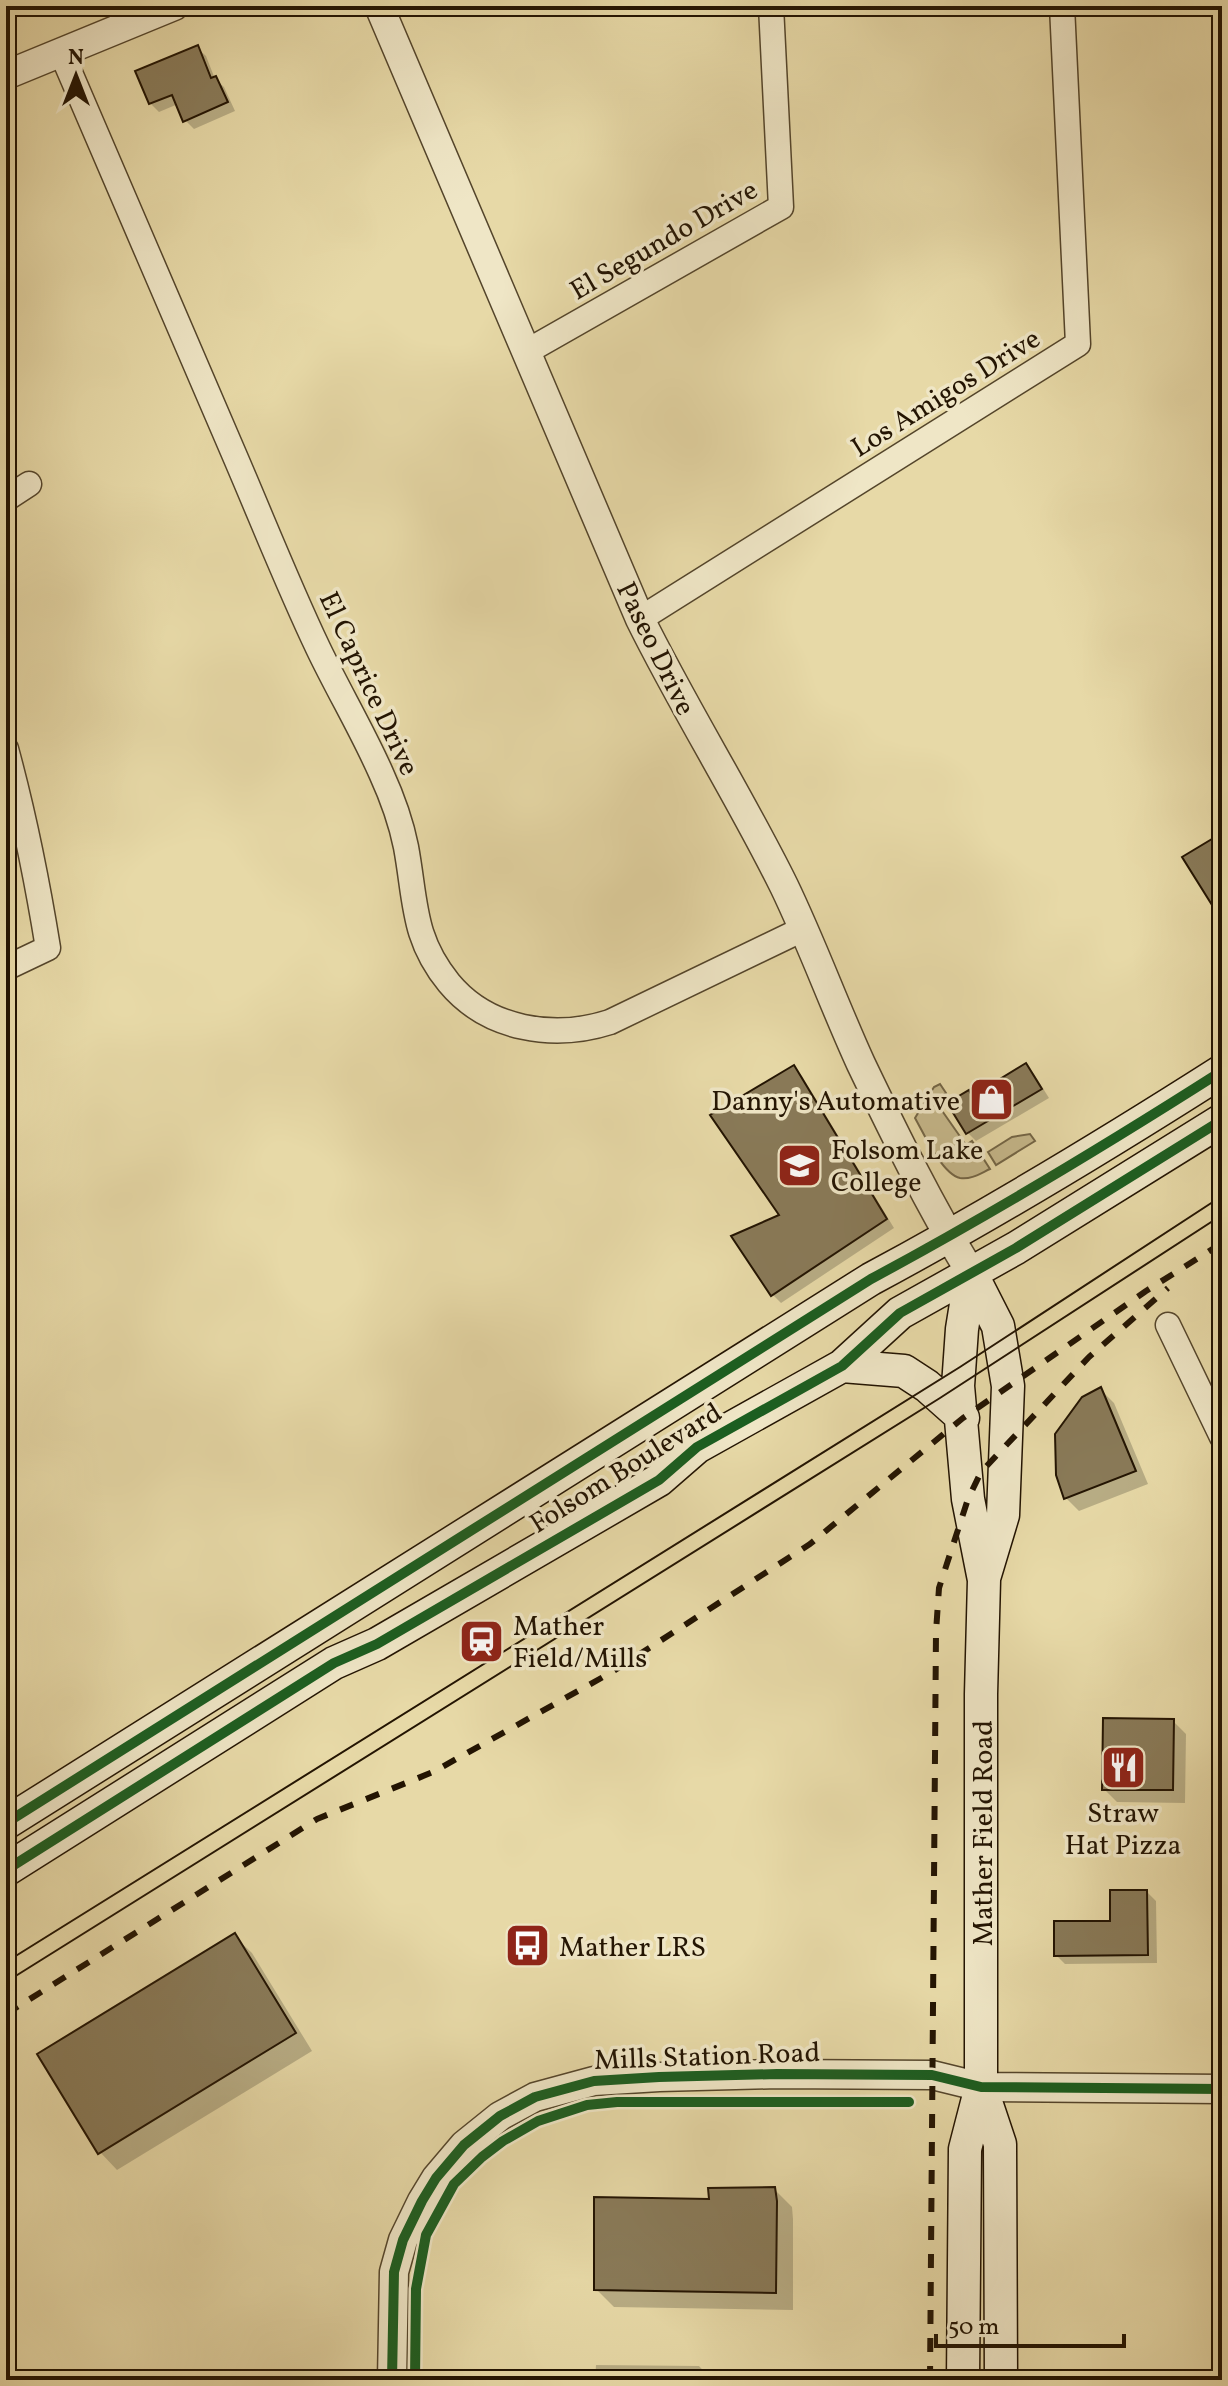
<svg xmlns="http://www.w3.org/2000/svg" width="1228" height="2386" font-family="Vollkorn,serif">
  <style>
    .green { fill: #c6b88b; stroke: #746646; stroke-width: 2 }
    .shadow { fill: #0003 }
    .building { fill: #897a58; stroke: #231402; stroke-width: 2 }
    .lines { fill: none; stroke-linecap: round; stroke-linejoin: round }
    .minor-casing { stroke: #54452b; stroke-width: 27 }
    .tertiary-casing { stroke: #54452b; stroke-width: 31 }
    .secondary-casing { stroke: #231402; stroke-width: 35 }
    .minor { stroke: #efe6c6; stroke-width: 24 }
    .tertiary { stroke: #efe6c6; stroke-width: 28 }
    .secondary { stroke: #efe6c6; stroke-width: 32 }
    .tram { stroke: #231402; stroke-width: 2 }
    .rail { stroke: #231402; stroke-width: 6; stroke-dasharray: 14 14; stroke-linecap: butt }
    .cycleway-casing { stroke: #efe6c6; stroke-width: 15 }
    .cycleway { stroke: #1b5e20; stroke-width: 10 }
    .labels { text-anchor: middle; stroke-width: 7; stroke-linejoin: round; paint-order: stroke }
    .street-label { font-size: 28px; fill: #231402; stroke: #efe6c6 }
    .poi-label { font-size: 28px; fill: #231402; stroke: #efe6c6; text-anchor: start }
  </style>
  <rect width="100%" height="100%" fill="#e7d9a7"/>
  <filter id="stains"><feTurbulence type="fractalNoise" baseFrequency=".0025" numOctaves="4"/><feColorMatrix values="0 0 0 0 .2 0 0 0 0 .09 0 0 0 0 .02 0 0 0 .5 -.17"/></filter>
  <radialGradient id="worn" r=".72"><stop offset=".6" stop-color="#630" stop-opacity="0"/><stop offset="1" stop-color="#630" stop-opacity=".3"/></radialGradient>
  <path class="green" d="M940 1084 946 1093 938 1099V1105L966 1145 972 1141 990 1169C981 1173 971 1180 960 1178 942 1174 924 1134 915 1118L934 1087Z
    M1030 1134 1035 1141 996 1165 988 1152 1012 1137Z"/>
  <path class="shadow" d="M6 6H11L17 22 6 26Z
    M197 48 206 56 215 79 224 87 235 111 194 129 185 120 178 104 159 112 150 103Z
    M1026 1066 1034 1074 1049 1098 976 1141 968 1133 950 1103 968 1092 974 1097Z
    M794 1067 802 1076 894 1228 781 1303 773 1295 734 1237 782 1215Z
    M1101 1390 1114 1403 1148 1484 1079 1511 1066 1498Z
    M1173 1721 1186 1734 1185 1803 1117 1802 1104 1789Z
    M1147 1892 1156 1901 1157 1963 1065 1964 1056 1955 1112 1923Z
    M234 1936 252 1953 312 2051 117 2170 100 2152Z
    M774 2189 792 2207 793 2219V2310L614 2307 596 2289 711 2201Z
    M596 2365 699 2366 712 2380H595Z
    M6 2374H26L32 2380H6Z
    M129 2376H272L275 2380H129Z"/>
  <path class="building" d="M198 45 211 78 216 76 228 102 183 122 172 95 149 104 135 71Z
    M1222 833V921L1182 857Z
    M1026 1063 1042 1089 966 1134 947 1103 969 1090 972 1096Z
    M794 1065 887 1219 771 1296 731 1236 779 1215 710 1115Z
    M1101 1387 1136 1471 1064 1499 1056 1475 1055 1434 1082 1397Z
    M1103 1718 1174 1719 1173 1790H1102Z
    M1110 1890H1147L1148 1955 1054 1956V1921H1110Z
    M235 1933 296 2033 98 2154 37 2054Z
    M775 2187 777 2201 776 2293 594 2290V2197L709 2199 708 2188Z"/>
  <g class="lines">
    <defs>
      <path id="minor" d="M62 54C119 187 177 321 234 454 262 519 288 585 318 648 338 690 362 730 381 773 392 797 401 822 406 847 416 901 412 938 449 983 488 1030 554 1040 610 1022L803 929
        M526 352 781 207 771 6
        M6 499 29 484
        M640 619 1078 344 1062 6
        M6 749C24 815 37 880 48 948L6 968
        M1168 1325 1222 1437"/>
      <path id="tertiary" d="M379 6 640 619C685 710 739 795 784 886 812 944 834 1005 861 1064 895 1135 930 1206 971 1273
        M6 75 174 6
        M392 2380 394 2272 403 2240 422 2201 436 2178 464 2145 500 2116 535 2097 594 2081 659 2077 777 2074 932 2075 981 2087 1222 2089"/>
      <path id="secondary" d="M971 1273 998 1326 1008 1386 1003 1515 985 1575
        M842 1366 904 1371 927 1386 963 1418
        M6 1823 871 1279C992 1214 1106 1145 1222 1071
        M6 1870 334 1663 377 1644 659 1480 697 1447 842 1366 900 1313 1016 1248 1222 1120
        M981 2087 1000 2144 1001 2380
        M963 2380 965 2149 981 2087V1694L984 1580 968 1499 958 1386 962 1329 971 1273"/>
    </defs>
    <use href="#minor" class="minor-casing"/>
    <use href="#tertiary" class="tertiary-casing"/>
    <use href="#secondary" class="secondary-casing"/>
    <use href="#minor" class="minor"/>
    <use href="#tertiary" class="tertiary"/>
    <use href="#secondary" class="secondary"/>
    <path class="tram" d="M6 1962 960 1367 1222 1196
      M6 1982 940 1398 1222 1215"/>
    <path class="rail" d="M6 2014 317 1819 433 1772 612 1672 810 1544 963 1418 1146 1291 1222 1243
      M930 2380 936 1632 939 1588 968 1499 981 1472 1089 1357 1168 1288"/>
    <defs>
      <path id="cycleway" d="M6 1823 871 1279C992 1214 1106 1145 1222 1071
        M6 1870 334 1663 377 1644 659 1480 697 1447 842 1366 900 1313 1016 1248 1222 1120
        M392 2380 394 2272 403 2240 422 2201 436 2178 464 2145 500 2116 535 2097 594 2081 659 2077 777 2074 932 2075 981 2087 1222 2089
        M415 2380 416 2289 426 2235 454 2184 482 2157 503 2141 538 2121 587 2105 617 2102H909"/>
    </defs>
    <use href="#cycleway" class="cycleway-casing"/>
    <use href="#cycleway" class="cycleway"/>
  </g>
  <defs>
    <symbol id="shop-square" viewBox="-11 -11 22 22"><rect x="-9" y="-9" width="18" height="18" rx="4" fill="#8f2418" stroke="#efe6c6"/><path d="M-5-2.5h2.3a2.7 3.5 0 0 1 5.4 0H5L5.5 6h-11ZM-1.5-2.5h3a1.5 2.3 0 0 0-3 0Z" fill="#fff"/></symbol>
    <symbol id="university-square" viewBox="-11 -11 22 22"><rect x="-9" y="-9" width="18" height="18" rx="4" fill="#8f2418" stroke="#efe6c6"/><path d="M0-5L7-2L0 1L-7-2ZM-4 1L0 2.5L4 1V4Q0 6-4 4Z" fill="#fff"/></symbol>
    <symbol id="station-square" viewBox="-11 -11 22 22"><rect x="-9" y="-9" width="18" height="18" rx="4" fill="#8f2418" stroke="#efe6c6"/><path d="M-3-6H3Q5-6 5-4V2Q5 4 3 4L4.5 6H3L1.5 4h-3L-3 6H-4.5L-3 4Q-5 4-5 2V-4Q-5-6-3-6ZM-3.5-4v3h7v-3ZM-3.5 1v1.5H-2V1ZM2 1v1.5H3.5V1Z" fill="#fff"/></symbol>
    <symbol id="restaurant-square" viewBox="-11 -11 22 22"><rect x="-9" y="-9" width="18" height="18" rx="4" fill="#8f2418" stroke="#efe6c6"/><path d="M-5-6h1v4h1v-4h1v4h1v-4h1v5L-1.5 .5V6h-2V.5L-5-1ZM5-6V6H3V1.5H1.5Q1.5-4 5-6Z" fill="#fff"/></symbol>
    <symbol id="bus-square" viewBox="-11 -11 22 22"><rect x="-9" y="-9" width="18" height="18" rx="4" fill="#8f2418" stroke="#efe6c6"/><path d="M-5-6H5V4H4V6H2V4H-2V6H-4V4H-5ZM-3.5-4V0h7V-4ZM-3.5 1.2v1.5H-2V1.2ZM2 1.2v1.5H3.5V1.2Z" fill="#fff"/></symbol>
  </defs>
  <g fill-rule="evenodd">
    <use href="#shop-square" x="966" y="1074" width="51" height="51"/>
    <use href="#university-square" x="774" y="1140" width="51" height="51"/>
    <use href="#station-square" x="456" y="1616" width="51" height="51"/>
    <use href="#restaurant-square" x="1098" y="1742" width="51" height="51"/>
    <use href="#bus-square" x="502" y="1920" width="51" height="51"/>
  </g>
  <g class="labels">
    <g class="street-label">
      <text transform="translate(663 239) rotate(-30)" y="10">El Segundo Drive</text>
      <text transform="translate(945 392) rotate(-32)" y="10">Los Amigos Drive</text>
      <text transform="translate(657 648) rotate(64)" y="10">Paseo Drive</text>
      <text transform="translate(370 683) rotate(65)" y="10">El Caprice Drive</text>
      <text transform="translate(625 1467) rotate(-32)" y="10">Folsom Boulevard</text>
      <text transform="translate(982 1833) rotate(-90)" y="10">Mather Field Road</text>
      <text transform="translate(707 2055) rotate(-2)" y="10">Mills Station Road</text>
    </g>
    <g class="poi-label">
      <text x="960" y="1110" text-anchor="end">Danny's Automative</text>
      <text x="831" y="1159">Folsom Lake<tspan x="831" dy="32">College</tspan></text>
      <text x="513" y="1635">Mather<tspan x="513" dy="32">Field/Mills</tspan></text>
      <text x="1123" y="1822" text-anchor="middle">Straw<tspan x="1123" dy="32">Hat Pizza</tspan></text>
      <text x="559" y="1956">Mather LRS</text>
    </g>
  </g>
  <rect width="1228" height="2386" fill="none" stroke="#e7d9a7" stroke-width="32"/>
  <rect x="8" y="8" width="1212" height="2370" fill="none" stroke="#231402" stroke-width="4"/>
  <rect x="16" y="16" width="1196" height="2354" fill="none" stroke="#231402" stroke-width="2"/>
  <g transform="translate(76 76)" stroke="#efe6c6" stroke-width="6" paint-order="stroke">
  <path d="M0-6L14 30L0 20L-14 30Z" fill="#231402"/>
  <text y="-12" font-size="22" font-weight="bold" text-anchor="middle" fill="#231402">N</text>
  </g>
  <path d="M936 2334v12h188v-12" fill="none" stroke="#231402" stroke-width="4"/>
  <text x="948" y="2334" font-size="24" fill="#231402" stroke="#efe6c6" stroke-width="6" paint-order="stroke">50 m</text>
  <rect width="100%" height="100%" filter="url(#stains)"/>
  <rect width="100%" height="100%" fill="url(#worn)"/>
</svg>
